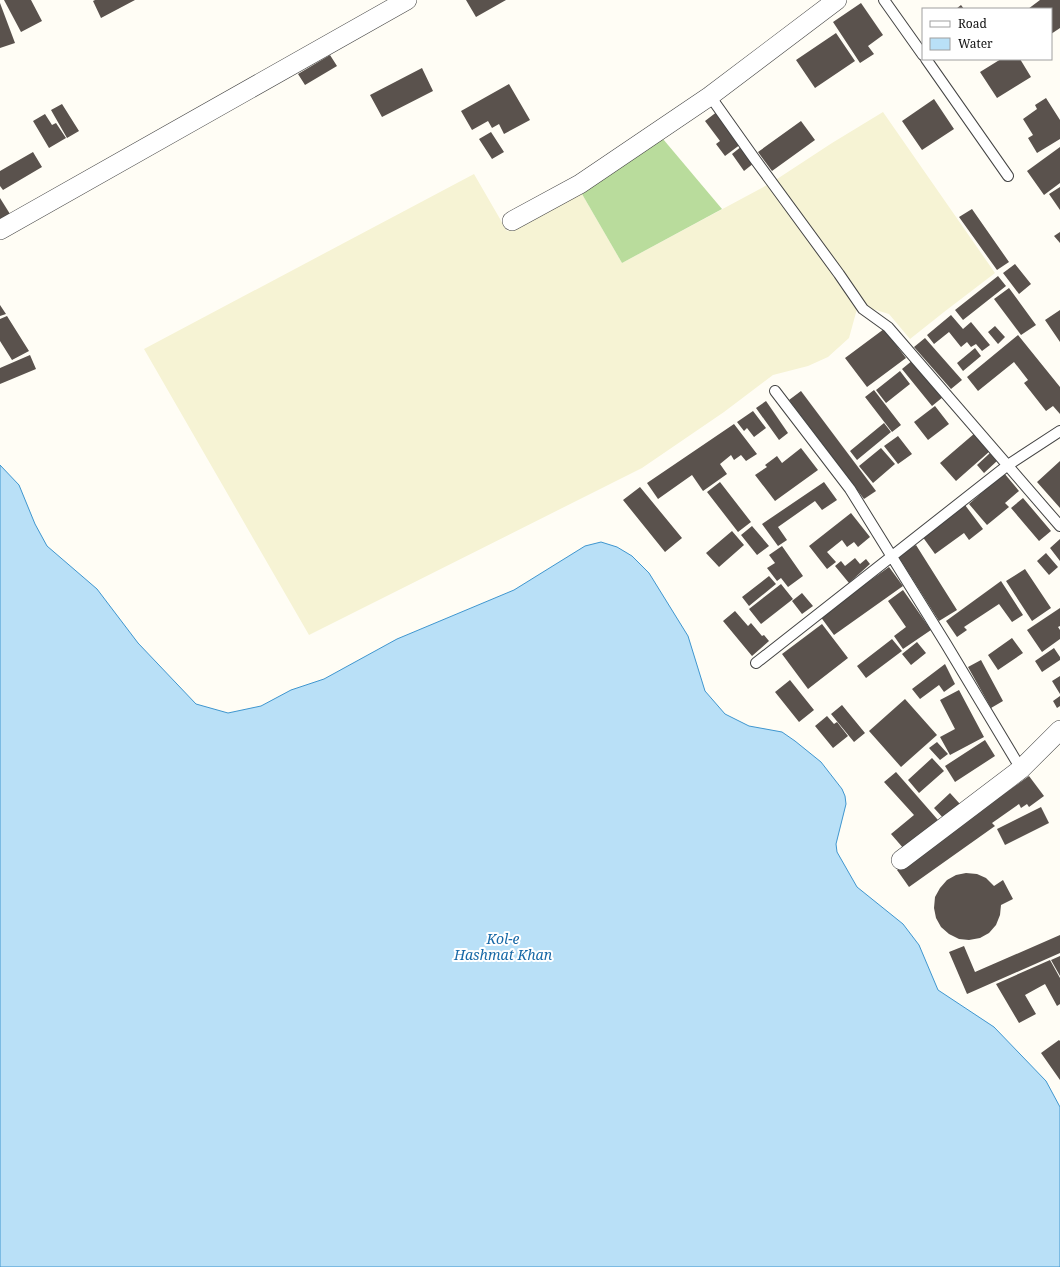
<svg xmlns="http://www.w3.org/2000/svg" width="1060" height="1267" font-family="'Noto Serif',serif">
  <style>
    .farmland { fill: #f6f3d4 }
    .forest { fill: #b9dc9c }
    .water { fill: #b9e0f7; stroke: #3f96cf }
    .building { fill: #5a524d }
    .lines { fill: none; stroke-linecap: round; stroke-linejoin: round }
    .service-casing { stroke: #444; stroke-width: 12 }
    .minor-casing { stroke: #444; stroke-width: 20 }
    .service { stroke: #fff; stroke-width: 10 }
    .minor { stroke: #fff; stroke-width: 19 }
    .labels { text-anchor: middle; stroke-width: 4; stroke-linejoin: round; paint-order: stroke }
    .water-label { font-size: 14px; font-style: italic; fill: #1768a6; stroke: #fff }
  </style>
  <rect width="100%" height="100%" fill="#fffdf5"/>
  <path class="farmland" d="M883 112 995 273 944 312 910 339 889 314 866 307 774 181 832 143Z
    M474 174 507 231 582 194 622 263 769 184 857 309 849 338 828 357 808 366 773 375 724 412 642 468 309 635 144 349Z"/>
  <path class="forest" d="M663 139 722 209 622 263 582 194Z"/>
  <path class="water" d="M0 465 19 485 35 524 47 546 97 589 138 643 196 704 228 713 261 706 291 690 324 679 397 639 514 590 585 546 601 542 617 547 632 556 649 573 688 636 705 691 725 714 749 726 782 732 795 741 821 762 842 789 845 796 846 804 836 844 837 852 857 887 903 924 919 945 938 990 994 1027 1046 1081 1060 1107V1267H0Z"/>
  <path class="building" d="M4 0H31L42 21 21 32Z
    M95 0H135L101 18 93 1Z
    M466 0H506L476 17Z
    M1040 0H1060V28L1051 34V9H1028Z
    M0 3 15 43 0 48Z
    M861 3 883 35 868 46 874 54 860 63 833 22Z
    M961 5 964 9H956Z
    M836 33 855 61 815 88 796 60Z
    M330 55 337 66 305 85 298 74Z
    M1001 59H1020L1031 77 997 98 980 72Z
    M422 68 433 91 382 117 370 95Z
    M509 84 530 120 504 134 499 124 492 128 488 121 472 130 461 111Z
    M1046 98 1060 120V139L1037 153 1028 138 1033 135 1023 119 1037 109 1035 105Z
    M934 99 954 129 922 150 902 121Z
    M62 104 79 131 67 138 51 110Z
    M718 111 741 144 725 156 716 144 720 141 705 121Z
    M45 114 52 125 56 123 66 138 49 148 33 121Z
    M801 121 815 140 772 171 758 152Z
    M491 132 504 152 492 159 479 139Z
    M742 146 754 163 744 171 732 154Z
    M1060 147V183L1044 195 1027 171Z
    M33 152 42 167 3 190 0 186V171Z
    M1060 187V210L1049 194Z
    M0 198 10 214 0 220Z
    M972 209 1009 262 997 270 959 217Z
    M1060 232V243L1054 236Z
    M1015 264 1031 284 1019 294 1003 273Z
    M998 276 1006 286 963 320 955 310Z
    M1009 288 1036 325 1021 335 994 299Z
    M0 305 6 314 0 316Z
    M1060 310V342L1045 320Z
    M951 315 963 329 971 322 990 345 982 351 976 344 971 347 967 342 961 347 949 332 934 344 927 335Z
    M7 316 29 351 12 360 0 341V319Z
    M995 326 1005 337 998 344 988 332Z
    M884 329 906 358 867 387 845 358Z
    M1018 335 1060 387V414L1053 406 1046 411 1024 383 1028 380 1014 362 978 391 967 377Z
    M925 338 962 380 951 389 914 347Z
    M975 348 981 356 963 371 957 363Z
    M30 355 36 369 0 384V368Z
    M913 360 943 397 932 406 902 369Z
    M900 371 910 384 886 403 876 390Z
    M874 390 901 425 892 432 865 397Z
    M801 391 876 491 864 499 789 400Z
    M766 401 788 433 779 440 756 408Z
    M935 406 949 424 928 440 914 422Z
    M753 411 766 428 754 437 747 428 744 431 737 422Z
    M884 423 891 432 857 460 850 451Z
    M734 424 757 454 746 461 741 455 734 460 731 455 720 464 727 474 703 491 692 475 658 499 647 483Z
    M975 433 990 451 956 481 940 463Z
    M898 436 912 454 898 464 884 446Z
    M801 448 818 470 775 501 755 475 767 467 765 465 777 456 782 463Z
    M881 448 895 464 873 483 859 466Z
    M990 453 997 461 984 473 977 465Z
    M1060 461V508L1037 482Z
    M1004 473 1019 491 1005 503 1009 507 987 525 969 504Z
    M720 482 751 522 738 532 707 492Z
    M824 482 837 500 822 510 815 501 778 527 787 540 778 546 762 524Z
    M640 487 682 538 665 552 623 500Z
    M1023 498 1051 531 1039 541 1011 508Z
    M965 505 983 529 969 540 964 533 935 554 922 536Z
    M851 513 870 537 858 547 854 542 847 547 842 540 827 552 836 562 827 569 809 546Z
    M752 526 769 546 757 555 741 535Z
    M732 531 744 545 719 567 706 553Z
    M1060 539V561L1050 548Z
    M916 545 957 610 939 621 898 556Z
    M782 546 803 576 788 587 781 578 777 581 767 568 775 563 769 555Z
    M1046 553 1058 567 1049 575 1037 561Z
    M855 558 860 564 866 559 870 564 849 583 835 566 841 561 845 566Z
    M889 567 903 586 834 635 820 616Z
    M1025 569 1051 608 1032 621 1006 581Z
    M769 576 776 584 749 606 742 597Z
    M1001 581 1023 615 1012 622 999 604 964 627 967 630 957 637 946 621Z
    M781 584 793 599 761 624 749 609Z
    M903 590 931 630 903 649 894 636 906 627 888 601Z
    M802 593 813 606 802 614 792 601Z
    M1060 608V626L1058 627 1060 630V639L1042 652 1027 630Z
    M735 611 748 626 751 623 762 636 764 635 769 641 752 656 723 621Z
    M822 624 848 658 808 689 782 654Z
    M1012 638 1023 653 998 670 988 655Z
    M892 639 902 651 866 678 857 666Z
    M917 642 926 653 911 665 902 654Z
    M1054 648 1060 657V660L1042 672 1035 661Z
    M981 660 1003 701 991 708 968 667Z
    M945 664 955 684 944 692 939 685 920 699 912 689Z
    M1060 676V694L1052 681Z
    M790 680 814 710 799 722 775 692Z
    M959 690 984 737 950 755 940 737 955 729 940 700Z
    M1060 696V706L1057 708 1053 701Z
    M905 699 937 735 901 767 869 731Z
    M842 705 865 733 854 742 831 714Z
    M827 716 834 724 837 722 848 736 833 748 815 726Z
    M985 740 995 756 955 782 945 766Z
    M937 742 948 754 940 760 929 748Z
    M932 758 944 771 919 793 908 780Z
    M896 772 938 820 904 849 891 834 914 815 884 782Z
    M1029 776 1044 796 1029 807 1027 804 1021 808 1019 804 992 823 995 826 909 887 897 870Z
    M950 793 960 804 944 819 934 808Z
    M1041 807 1049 823 1005 845 997 829Z
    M966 873 977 874 986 878 994 886 1003 880 1013 899 1001 905 1000 915 996 925 989 933 980 938 969 940 959 939 949 934 941 927 936 918 934 908 935 897 940 888 947 880 956 875Z
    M1060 935V953L967 994 949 952 964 946 975 972Z
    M1060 956V976L1051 960Z
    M1050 960 1060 978V1004L1057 1006 1045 984 1025 995 1036 1014 1019 1023 996 984Z
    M1059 1040 1060 1041V1080L1041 1053Z"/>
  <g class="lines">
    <defs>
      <path id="service" d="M884 0 923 55
        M926 59 1008 176
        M710 96 754 158 839 274 863 309 888 327 1060 526
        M775 391 850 489 946 644 1021 769
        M756 663 1008 465 1060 431"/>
      <path id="minor" d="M512 221 580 184 710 96 837 0
        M0 230 407 0
        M901 860 1021 769 1060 730"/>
    </defs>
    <use href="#service" class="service-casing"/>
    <use href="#minor" class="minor-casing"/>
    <use href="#service" class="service"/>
    <use href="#minor" class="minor"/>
  </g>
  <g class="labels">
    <g class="water-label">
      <text x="503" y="944">Kol-e<tspan x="503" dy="16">Hashmat Khan</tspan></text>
    </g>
  </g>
  <rect x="922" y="8" width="130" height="52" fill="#ffffff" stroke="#a0a0a0"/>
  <rect x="930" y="21" width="20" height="6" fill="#ffffff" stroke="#a0a0a0"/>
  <text x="958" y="28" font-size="12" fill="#111111">Road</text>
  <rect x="930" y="38" width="20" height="12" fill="#b9e0f7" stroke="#a0a0a0"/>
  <text x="958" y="48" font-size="12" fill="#111111">Water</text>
</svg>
